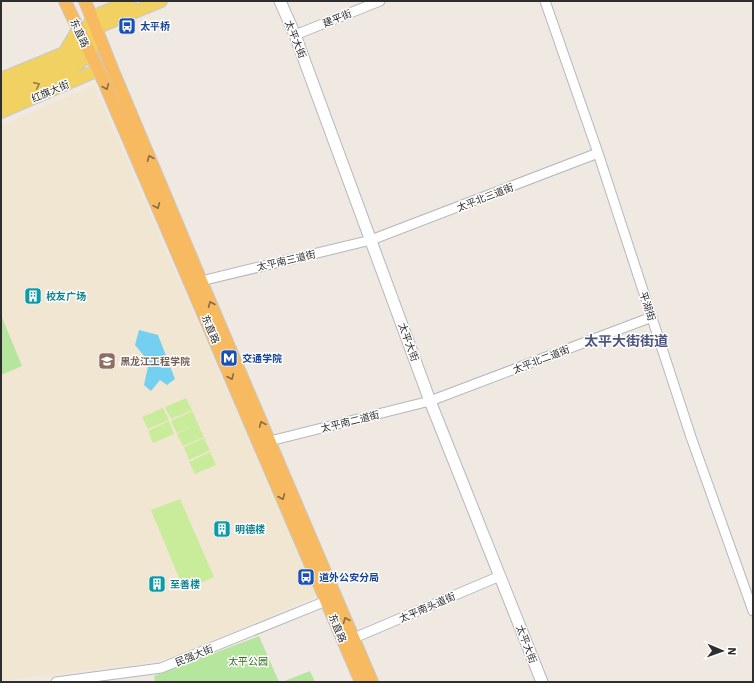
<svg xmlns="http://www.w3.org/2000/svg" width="754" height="683" font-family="'IBM Plex Sans','Noto Sans SC',sans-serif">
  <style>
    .education { fill: #f0e6d1 }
    .green { fill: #b6e59e }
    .pitch { fill: #c9ec9a }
    .water { fill: #75cff0 }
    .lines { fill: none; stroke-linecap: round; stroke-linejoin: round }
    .tertiary-casing { stroke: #b4b7c1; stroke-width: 11 }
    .secondary-casing { stroke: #b4b7c1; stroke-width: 13 }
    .primary-casing { stroke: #c9c9c9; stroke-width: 14 }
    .trunk-casing { stroke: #c9c9c9; stroke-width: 14 }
    .tertiary { stroke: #fff; stroke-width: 9 }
    .secondary { stroke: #fff; stroke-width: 11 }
    .primary { stroke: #f2d163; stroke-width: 12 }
    .trunk { stroke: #f8ba60; stroke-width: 12 }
    .oneway { stroke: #908048 }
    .oneway2 { stroke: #896d44 }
    .labels { text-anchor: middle; stroke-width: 3; stroke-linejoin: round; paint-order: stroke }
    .street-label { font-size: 10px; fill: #2e2e2e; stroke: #fff }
    .transit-label { font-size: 10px; font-weight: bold; fill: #164399; stroke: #fff; text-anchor: start }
    .culture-label { font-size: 10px; font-weight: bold; fill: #0d838f; stroke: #fff; text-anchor: start }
    .education-label { font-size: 10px; font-weight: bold; fill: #785e54; stroke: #fff; text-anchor: start }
    .park-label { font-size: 10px; fill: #2c6e1b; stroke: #fff }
    .district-label { font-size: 14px; font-weight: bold; fill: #4d5680; stroke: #fff }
  </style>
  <rect width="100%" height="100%" fill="#efe9e1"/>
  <path class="education" d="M94 85 317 596 174 657 144 663 1 681V126Z"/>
  <path class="green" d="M1 315 22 366 1 375Z
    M259 636 279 682H155L154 676Z
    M310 671 315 682H282Z"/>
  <path class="pitch" d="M186 398 192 410 171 419 165 407Z
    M163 408 169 420 148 429 142 417Z
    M192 411 198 424 177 433 171 421Z
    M169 421 174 434 153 443 148 431Z
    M198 424 204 437 183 446 177 434Z
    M204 438 210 450 189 460 184 447Z
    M210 452 216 465 195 474 189 462Z
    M180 499 214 577 184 590 151 510Z"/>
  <path class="water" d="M139 330 158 335 175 379 167 385 160 380 151 391 144 385 149 362 135 345Z"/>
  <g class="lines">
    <defs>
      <path id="tertiary" d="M545 1 598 153 691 437 753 611
        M295 35 380 1
        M201 281 371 240 598 153
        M270 441 430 401 652 317
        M354 638 500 576
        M56 682 161 668 326 601"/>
      <path id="secondary" d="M280 1 295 35 430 401 542 682"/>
      <path id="primary" d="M1 79 64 53 78 30
        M1 89 68 60 84 42 92 17 130 1
        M1 100 72 69 90 54 96 28 161 1
        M1 112 98 70"/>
      <path id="trunk" d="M65 1C77 28 92 55 104 82 190 281 275 482 361 682
        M85 1 113 71 201 281 372 682"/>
    </defs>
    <use href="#tertiary" class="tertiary-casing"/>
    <use href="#secondary" class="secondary-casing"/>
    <use href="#primary" class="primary-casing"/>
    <use href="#trunk" class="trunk-casing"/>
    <use href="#tertiary" class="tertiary"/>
    <use href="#secondary" class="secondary"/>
    <use href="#primary" class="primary"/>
    <use href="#trunk" class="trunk"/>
  </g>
  <defs><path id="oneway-chevron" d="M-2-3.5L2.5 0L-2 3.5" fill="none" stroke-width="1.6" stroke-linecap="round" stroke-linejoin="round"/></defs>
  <use class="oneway" href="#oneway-chevron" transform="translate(37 85) rotate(-24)"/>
  <g class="oneway2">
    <use href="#oneway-chevron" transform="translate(106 87) rotate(67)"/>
    <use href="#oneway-chevron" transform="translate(150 158) rotate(-113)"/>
    <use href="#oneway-chevron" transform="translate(157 206) rotate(67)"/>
    <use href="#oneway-chevron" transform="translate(211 304) rotate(-113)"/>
    <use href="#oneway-chevron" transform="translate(231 377) rotate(67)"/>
    <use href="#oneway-chevron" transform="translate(262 424) rotate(-113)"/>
    <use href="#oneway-chevron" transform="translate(282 497) rotate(67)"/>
    <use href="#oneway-chevron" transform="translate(346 620) rotate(-113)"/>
  </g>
  <defs>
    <symbol id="bus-square" viewBox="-11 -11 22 22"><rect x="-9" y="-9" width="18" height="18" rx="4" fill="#1a4fb4" stroke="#fff"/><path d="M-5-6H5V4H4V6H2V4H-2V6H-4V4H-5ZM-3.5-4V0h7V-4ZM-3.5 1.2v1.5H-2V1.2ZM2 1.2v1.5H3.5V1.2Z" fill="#fff"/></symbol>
    <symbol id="building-square" viewBox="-11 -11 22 22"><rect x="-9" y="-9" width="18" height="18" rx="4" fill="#0f9aa8" stroke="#fff"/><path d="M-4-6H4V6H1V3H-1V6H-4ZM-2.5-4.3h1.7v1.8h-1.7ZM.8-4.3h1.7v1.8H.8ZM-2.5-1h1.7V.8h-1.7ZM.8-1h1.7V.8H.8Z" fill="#fff"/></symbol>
    <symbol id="metro-square" viewBox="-11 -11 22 22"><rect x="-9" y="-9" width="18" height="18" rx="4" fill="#1a4fb4" stroke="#fff"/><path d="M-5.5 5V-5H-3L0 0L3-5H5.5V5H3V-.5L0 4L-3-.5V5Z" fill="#fff"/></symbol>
    <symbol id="university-square" viewBox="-11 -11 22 22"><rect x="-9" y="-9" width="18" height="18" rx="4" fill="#8d6e63" stroke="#fff"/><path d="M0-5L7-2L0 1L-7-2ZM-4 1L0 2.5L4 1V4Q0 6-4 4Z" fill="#fff"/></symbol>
  </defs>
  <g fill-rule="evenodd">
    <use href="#bus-square" x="117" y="16" width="20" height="20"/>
    <use href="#building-square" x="23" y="286" width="20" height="20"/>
    <use href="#metro-square" x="219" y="348" width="20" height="20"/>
    <use href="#university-square" x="97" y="351" width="20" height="20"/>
    <use href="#building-square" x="212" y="519" width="20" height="20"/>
    <use href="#bus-square" x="296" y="567" width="20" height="20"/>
    <use href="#building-square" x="147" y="574" width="20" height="20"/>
  </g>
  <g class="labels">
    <g class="street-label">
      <text transform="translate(337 18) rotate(-22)" y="4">建平街</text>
      <text transform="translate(80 33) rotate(65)" y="4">东直路</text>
      <text transform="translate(296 39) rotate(68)" y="4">太平大街</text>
      <text transform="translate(50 91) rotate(-23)" y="4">红旗大街</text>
      <text transform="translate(485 197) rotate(-21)" y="4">太平北三道街</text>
      <text transform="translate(286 260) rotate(-13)" y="4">太平南三道街</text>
      <text transform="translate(648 306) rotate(72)" y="4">平湖街</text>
      <text transform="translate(211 329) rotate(67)" y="4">东直路</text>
      <text transform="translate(409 342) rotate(70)" y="4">太平大街</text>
      <text transform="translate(541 359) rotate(-21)" y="4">太平北二道街</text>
      <text transform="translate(350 421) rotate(-14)" y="4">太平南二道街</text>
      <text transform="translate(427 607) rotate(-23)" y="4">太平南头道街</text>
      <text transform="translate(338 628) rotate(67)" y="4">东直路</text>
      <text transform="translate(527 644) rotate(69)" y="4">太平大街</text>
      <text transform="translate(194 655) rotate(-22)" y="4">民强大街</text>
    </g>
    <g class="transit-label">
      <text x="140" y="30">太平桥</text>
      <text x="242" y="362">交通学院</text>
      <text x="319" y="581">道外公安分局</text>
    </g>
    <g class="culture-label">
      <text x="46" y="300">校友广场</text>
      <text x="235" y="533">明德楼</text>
      <text x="170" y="588">至善楼</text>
    </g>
    <g class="education-label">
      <text x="120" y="365">黑龙江工程学院</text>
    </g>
    <g class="park-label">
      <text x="248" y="665">太平公园</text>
    </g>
    <g class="district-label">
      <text x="626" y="346">太平大街街道</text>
    </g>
  </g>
  <rect width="754" height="683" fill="none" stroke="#2e2e2e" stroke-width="4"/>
  <g transform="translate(722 651) rotate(92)" stroke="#ffffff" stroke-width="3" paint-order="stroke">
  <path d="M0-3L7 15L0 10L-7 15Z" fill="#2e2e2e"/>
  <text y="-6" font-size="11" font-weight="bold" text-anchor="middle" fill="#2e2e2e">N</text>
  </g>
</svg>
